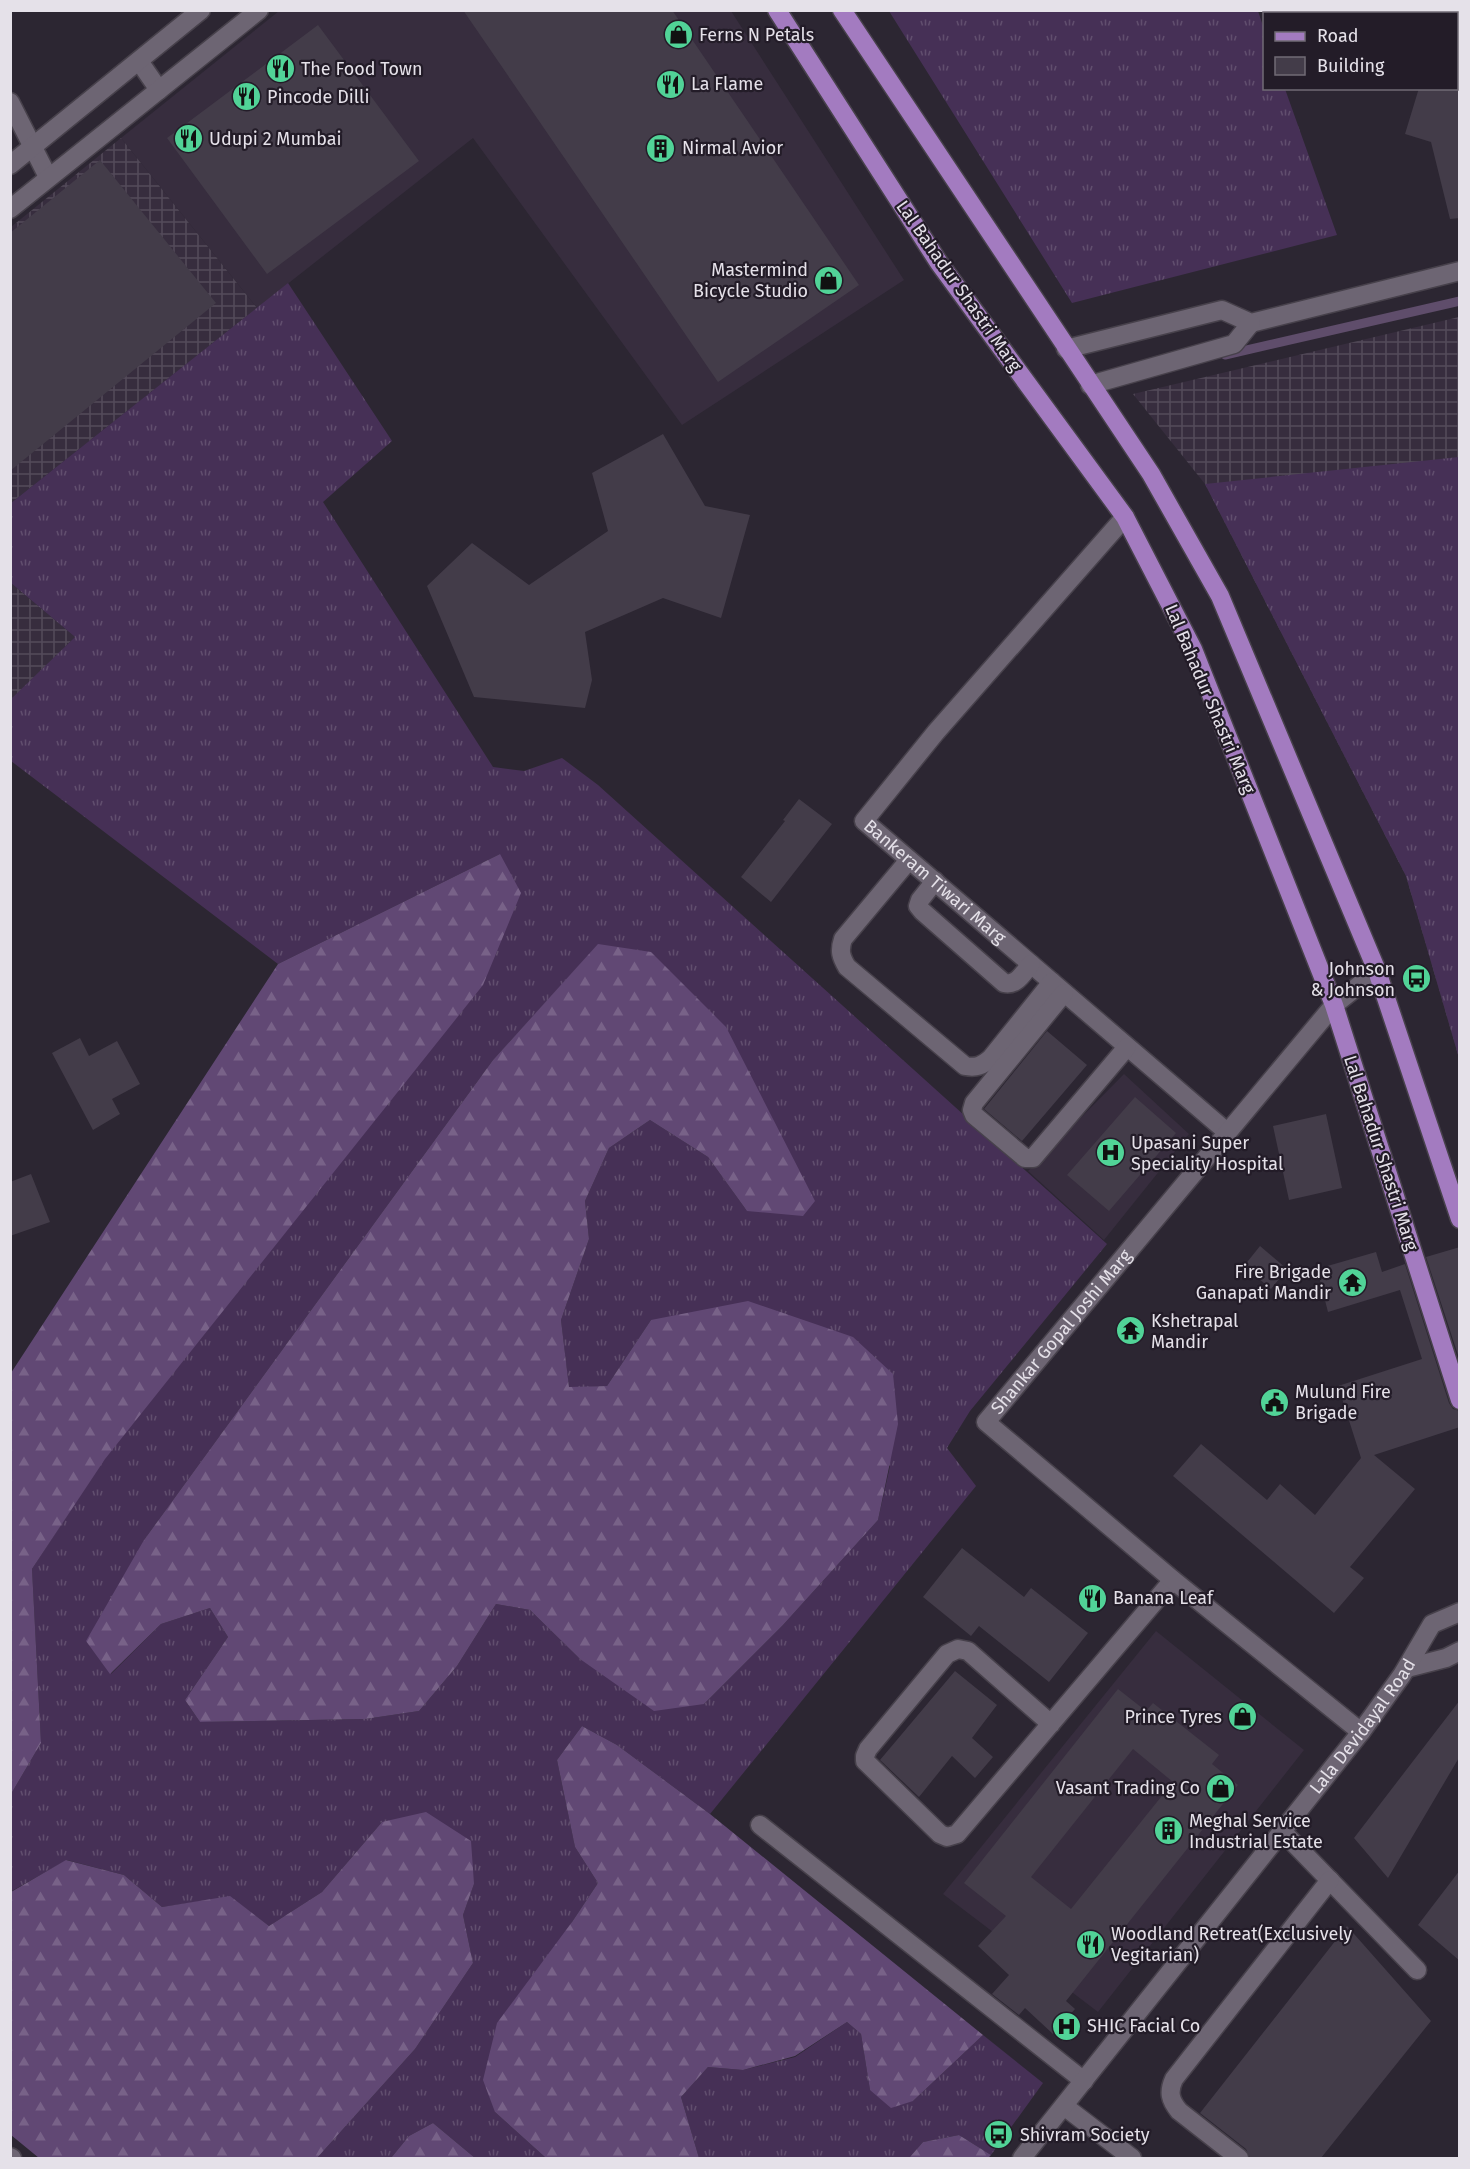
<svg xmlns="http://www.w3.org/2000/svg" width="1470" height="2169" font-family="'Fira Sans',sans-serif">
  <style>
    .built { fill: #372d3e }
    .industrial { fill: url(#industrial-grid) }
    .grass { fill: url(#grass-tufts); fill-rule: evenodd }
    .forest { fill: url(#forest-firs) }
    .lines { fill: none; stroke-linecap: round; stroke-linejoin: round }
    .stream { stroke: #5f4d6b; stroke-width: 9 }
    .building { fill: #433c49; fill-rule: evenodd }
    .minor-casing { stroke: #47414b; stroke-width: 21 }
    .major-casing { stroke: #47414b; stroke-width: 21 }
    .minor { stroke: #6d6573; stroke-width: 18 }
    .major { stroke: #a37bc0; stroke-width: 18 }
    .labels { text-anchor: middle; stroke-width: 4.5; stroke-linejoin: round; paint-order: stroke }
    .poi-label { font-size: 18px; fill: #e5e1e9; stroke: #231c28; text-anchor: start }
    .street-label { font-size: 18px; fill: #e5e1e9; stroke: #231c28 }
  </style>
  <defs>
    <pattern id="industrial-grid" width="8" height="8" patternUnits="userSpaceOnUse" patternTransform="scale(1.5)"><rect width="8" height="8" fill="#372d3e"/><path d="M0 4h8M4 0v8" fill="none" stroke="#544b5a"/></pattern>
    <pattern id="grass-tufts" width="24" height="20" patternUnits="userSpaceOnUse" patternTransform="scale(1.5)"><rect width="24" height="20" fill="#463056"/><path d="M3 7l-1-3M5 7V3M7 7l1-3M15 17l-1-3M17 17v-4M19 17l1-3" fill="none" stroke="#614e6e"/></pattern>
    <pattern id="forest-firs" width="22" height="20" patternUnits="userSpaceOnUse" patternTransform="scale(1.5)"><rect width="22" height="20" fill="#614874"/><path d="M5 1l3.5 6h-7zM16 11l3.5 6h-7z" fill="#786288"/></pattern>
  </defs>
  <rect width="100%" height="100%" fill="#2c2632"/>
  <path class="built" d="M279 11H731L904 280 682 425 473 138 257 308 121 138Z
    M1124 1074 1189 1134 1104 1240 1028 1171Z
    M1156 1631 1304 1750 1098 2012 943 1894Z"/>
  <path class="industrial" d="M121 138 257 308 11 503V227Z
    M1459 317V1058L1406 876 1205 484 1133 394Z
    M11 583 75 637 11 700Z"/>
  <path class="grass" d="M889 11H1258L1264 29V88L1285 89 1337 235 1072 303Z
    M288 283 392 441 323 502 493 767 524 771 562 758 598 785 1107 1244 970 1411 947 1448 976 1486 710 1814 617 1745 582 1726 557 1760 575 1847 598 1883 572 1922 495 2112 546 2158H475L433 2123 409 2136 391 2158H317L415 2049 473 1963 463 1915 474 1884 382 1822 322 1892 269 1926 230 1897 162 1907 124 1875 67 1860 10 1892 11 1794 41 1743 32 1569 500 854 278 964 11 761 10 700 75 637 11 583V503ZM598 945 747 1211 708 1157 650 1120 609 1148 585 1201 589 1239 561 1320 569 1388 607 1386 651 1320 890 1466 878 1520 783 1625 704 1704 580 1659 530 1610 496 1604 457 1666 419 1711 365 1719 200 1722 185 1700 228 1637 210 1608 161 1624 111 1674 144 1540 493 1060Z
    M1459 457H1460L1459 1058 1406 876 1205 484Z
    M847 2022 861 2034 870 2090 913 2101 983 2035 1043 2083 991 2155 959 2135 923 2142 909 2158H699L681 2097 708 2067 743 2070 795 2057Z"/>
  <path class="forest" d="M500 854 521 893 483 985 105 1459 32 1569 41 1743 11 1794V1373L278 964Z
    M598 944 651 952 726 1027 815 1201 803 1216 747 1211 708 1157 650 1120 609 1148 585 1201 589 1239 561 1320 569 1387 607 1386 651 1320 748 1301 853 1337 893 1374 898 1424 878 1520 783 1625 704 1704 654 1711 580 1659 530 1610 496 1604 457 1666 419 1711 365 1719 200 1722 185 1700 228 1637 210 1608 161 1624 110 1674 86 1641 144 1540 493 1060Z
    M582 1726 617 1745 710 1814 983 2035 913 2101 891 2108 870 2090 861 2034 847 2022 795 2056 743 2070 708 2067 681 2097 699 2158H546L495 2112 483 2080 497 2023 572 1922 598 1883 575 1847 557 1760Z
    M426 1812 471 1841 474 1884 463 1915 473 1963 415 2049 317 2158H39L11 2135V1892L66 1860 124 1875 162 1907 230 1896 269 1926 322 1892 382 1822Z
    M433 2123 475 2158H391L409 2136Z
    M959 2135 991 2155 988 2158H909L923 2142Z"/>
  <g class="lines">
    <path class="stream" d="M1225 355 1460 301"/>
  </g>
  <path class="building" d="M463 10H672L859 285 718 382Z
    M318 25 419 161 267 274 167 138Z
    M1419 88H1460V218L1450 219 1431 142 1405 134Z
    M100 160 216 303 10 471V233Z
    M663 434 705 506 750 515 721 618 663 598 585 632 592 680 585 708 474 697 427 586 472 543 529 585 608 531 592 473Z
    M799 799 832 824 771 902 741 877 785 821 783 820Z
    M1047 1031 1087 1065 1022 1141 984 1109Z
    M80 1038 89 1056 117 1041 140 1084 112 1099 120 1114 93 1130 52 1053Z
    M1135 1097 1176 1133 1109 1211 1067 1175Z
    M1326 1114 1342 1188 1289 1200 1273 1126Z
    M31 1174 50 1222 10 1236V1182Z
    M1260 1246 1287 1269 1271 1289 1244 1266Z
    M1460 1247V1361L1426 1257Z
    M1376 1252 1382 1272 1405 1264 1449 1403 1453 1409 1460 1411V1427L1374 1455 1415 1489 1350 1567 1364 1578 1334 1613 1173 1476 1201 1444 1267 1500 1280 1484 1315 1515 1361 1458 1338 1386 1422 1359 1400 1290 1328 1312 1317 1269Z
    M962 1548 1024 1597 1031 1588 1088 1633 1049 1682 979 1626 971 1636 923 1597Z
    M955 1671 997 1705 972 1738 993 1757 975 1778 952 1756 919 1797 880 1760Z
    M1118 1689 1146 1711 1153 1703 1219 1755 1212 1764 1238 1785 1066 2001 1075 2009 1053 2034 1025 2008 1019 2015 992 1994 1009 1975 978 1946 1006 1916 964 1883ZM1133 1749 1173 1782 1071 1909 1031 1877Z
    M1460 1700V1756L1388 1878 1354 1838Z
    M1460 1870V1961L1418 1925Z
    M1347 1926 1431 2021 1321 2158H1250L1246 2149 1200 2113Z"/>
  <g class="lines">
    <defs>
      <g id="minor">
        <path d="M139 61 159 90"/>
        <path d="M10 102 48 177"/>
        <path d="M10 165 201 10"/>
        <path d="M10 209 259 10"/>
        <path d="M1066 349 1222 310 1251 323 1460 271"/>
        <path d="M1090 385 1234 344 1251 323"/>
        <path id="s1" d="M1125 517 936 732 864 821 1227 1132"/>
        <path d="M909 860 843 939C839 951 841 957 847 967L965 1066C976 1068 982 1066 991 1058L1052 982"/>
        <path d="M935 881 920 900 918 906 922 911 1004 983C1017 986 1023 973 1031 964"/>
        <path d="M1064 993 974 1103 972 1110 974 1115 1025 1158H1033L1127 1047"/>
        <path d="M1407 1668 1446 1658 1460 1651"/>
        <path d="M1051 1724 968 1651 958 1649 947 1654 868 1749 865 1756V1761L940 1834 947 1837 957 1834 1173 1580"/>
        <path id="s2" d="M1361 1732 1173 1580 986 1422 1334 1005 1377 971"/>
        <path d="M760 1825 1084 2081"/>
        <path d="M1282 1831 1417 1970"/>
        <path d="M1064 2106 1132 2158"/>
        <path d="M10 2157 12 2158"/>
        <path id="s3" d="M1022 2158 1361 1732 1402 1675 1432 1624 1460 1612"/>
        <path d="M1239 2158 1179 2111C1170 2100 1168 2092 1174 2079L1330 1880"/>
      </g>
      <path id="major" d="M777 10 939 263 1125 517 1193 649 1334 1005 1460 1400
        M842 10 1151 474 1220 596 1377 971 1460 1219"/>
    </defs>
    <use href="#minor" class="minor-casing"/>
    <use href="#major" class="major-casing"/>
    <use href="#minor" class="minor"/>
    <use href="#major" class="major"/>
  </g>
  <defs>
    <symbol id="shop-disc" viewBox="-11 -11 22 22"><circle r="9.5" fill="#51d397" stroke="#231c28"/><path d="M-5-2.5h2.3a2.7 3.5 0 0 1 5.4 0H5L5.5 6h-11ZM-1.5-2.5h3a1.5 2.3 0 0 0-3 0Z" fill="#111"/></symbol>
    <symbol id="restaurant-disc" viewBox="-11 -11 22 22"><circle r="9.5" fill="#51d397" stroke="#231c28"/><path d="M-5-6h1v4h1v-4h1v4h1v-4h1v5L-1.5 .5V6h-2V.5L-5-1ZM5-6V6H3V1.5H1.5Q1.5-4 5-6Z" fill="#111"/></symbol>
    <symbol id="building-disc" viewBox="-11 -11 22 22"><circle r="9.5" fill="#51d397" stroke="#231c28"/><path d="M-4-6H4V6H1V3H-1V6H-4ZM-2.5-4.3h1.7v1.8h-1.7ZM.8-4.3h1.7v1.8H.8ZM-2.5-1h1.7V.8h-1.7ZM.8-1h1.7V.8H.8Z" fill="#111"/></symbol>
    <symbol id="bus-disc" viewBox="-11 -11 22 22"><circle r="9.5" fill="#51d397" stroke="#231c28"/><path d="M-5-6H5V4H4V6H2V4H-2V6H-4V4H-5ZM-3.5-4V0h7V-4ZM-3.5 1.2v1.5H-2V1.2ZM2 1.2v1.5H3.5V1.2Z" fill="#111"/></symbol>
    <symbol id="hospital-disc" viewBox="-11 -11 22 22"><circle r="9.5" fill="#51d397" stroke="#231c28"/><path d="M-5-5h3v3.5h4V-5h3V5h-3V1.5h-4V5h-3Z" fill="#111"/></symbol>
    <symbol id="temple-disc" viewBox="-11 -11 22 22"><circle r="9.5" fill="#51d397" stroke="#231c28"/><path d="M0-6L5-2H3V0L6.5 2.5H4V6H1.5V3h-3V6H-4V2.5H-6.5L-3 0V-2H-5Z" fill="#111"/></symbol>
    <symbol id="civic-disc" viewBox="-11 -11 22 22"><circle r="9.5" fill="#51d397" stroke="#231c28"/><path d="M-.6-6.5H3V-4.5H.6V-3L4-1V1h2V6H-6V1h2V-1L-.6-3ZM-1.2 2.5V6h2.4V2.5Z" fill="#111"/></symbol>
  </defs>
  <g fill-rule="evenodd">
    <use href="#shop-disc" x="662" y="18" width="33" height="33"/>
    <use href="#restaurant-disc" x="264" y="52" width="33" height="33"/>
    <use href="#restaurant-disc" x="654" y="68" width="33" height="33"/>
    <use href="#restaurant-disc" x="230" y="80" width="33" height="33"/>
    <use href="#restaurant-disc" x="172" y="122" width="33" height="33"/>
    <use href="#building-disc" x="644" y="132" width="33" height="33"/>
    <use href="#shop-disc" x="812" y="264" width="33" height="33"/>
    <use href="#bus-disc" x="1400" y="962" width="33" height="33"/>
    <use href="#hospital-disc" x="1094" y="1136" width="33" height="33"/>
    <use href="#temple-disc" x="1336" y="1266" width="33" height="33"/>
    <use href="#temple-disc" x="1114" y="1314" width="33" height="33"/>
    <use href="#civic-disc" x="1258" y="1386" width="33" height="33"/>
    <use href="#restaurant-disc" x="1076" y="1582" width="33" height="33"/>
    <use href="#shop-disc" x="1226" y="1700" width="33" height="33"/>
    <use href="#shop-disc" x="1204" y="1772" width="33" height="33"/>
    <use href="#building-disc" x="1152" y="1814" width="33" height="33"/>
    <use href="#restaurant-disc" x="1074" y="1928" width="33" height="33"/>
    <use href="#hospital-disc" x="1050" y="2010" width="33" height="33"/>
    <use href="#bus-disc" x="982" y="2118" width="33" height="33"/>
  </g>
  <g class="labels">
    <g class="poi-label">
      <text x="699" y="41">Ferns N Petals</text>
      <text x="301" y="75">The Food Town</text>
      <text x="691" y="90">La Flame</text>
      <text x="267" y="103">Pincode Dilli</text>
      <text x="209" y="145">Udupi 2 Mumbai</text>
      <text x="682" y="154">Nirmal Avior</text>
      <text x="808" y="276" text-anchor="end">Mastermind<tspan x="808" dy="21">Bicycle Studio</tspan></text>
      <text x="1395" y="975" text-anchor="end">Johnson<tspan x="1395" dy="21">&amp; Johnson</tspan></text>
      <text x="1131" y="1149">Upasani Super<tspan x="1131" dy="21">Speciality Hospital</tspan></text>
      <text x="1331" y="1278" text-anchor="end">Fire Brigade<tspan x="1331" dy="21">Ganapati Mandir</tspan></text>
      <text x="1151" y="1327">Kshetrapal<tspan x="1151" dy="21">Mandir</tspan></text>
      <text x="1295" y="1398">Mulund Fire<tspan x="1295" dy="21">Brigade</tspan></text>
      <text x="1113" y="1604">Banana Leaf</text>
      <text x="1222" y="1723" text-anchor="end">Prince Tyres</text>
      <text x="1200" y="1794" text-anchor="end">Vasant Trading Co</text>
      <text x="1189" y="1827">Meghal Service<tspan x="1189" dy="21">Industrial Estate</tspan></text>
      <text x="1111" y="1940">Woodland Retreat(Exclusively<tspan x="1111" dy="21">Vegitarian)</tspan></text>
      <text x="1087" y="2032">SHIC Facial Co</text>
      <text x="1020" y="2141">Shivram Society</text>
    </g>
    <g class="street-label">
      <text transform="translate(959 286) rotate(55)" y="6">Lal Bahadur Shastri Marg</text>
      <text transform="translate(1210 699) rotate(67)" y="6">Lal Bahadur Shastri Marg</text>
      <text dy="6" stroke="none"><textPath href="#s1" startOffset="494">Bankeram Tiwari Marg</textPath></text>
      <text transform="translate(1381 1153) rotate(72)" y="6">Lal Bahadur Shastri Marg</text>
      <text dy="6" stroke="none"><textPath href="#s2" startOffset="604">Shankar Gopal Joshi Marg</textPath></text>
      <text dy="6" stroke="none"><textPath href="#s3" startOffset="550">Lala Devidayal Road</textPath></text>
    </g>
  </g>
  <rect width="1470" height="2169" fill="none" stroke="#e5e1e9" stroke-width="24"/>
  <rect x="1263" y="12" width="195" height="78" fill="#231c28" stroke="#716b75" stroke-width="1.5"/>
  <rect x="1275" y="32" width="30" height="9" fill="#a37bc0" stroke="#716b75" stroke-width="1.5"/>
  <text x="1317" y="42" font-size="18" fill="#e5e1e9">Road</text>
  <rect x="1275" y="57" width="30" height="18" fill="#433c49" stroke="#716b75" stroke-width="1.5"/>
  <text x="1317" y="72" font-size="18" fill="#e5e1e9">Building</text>
</svg>
